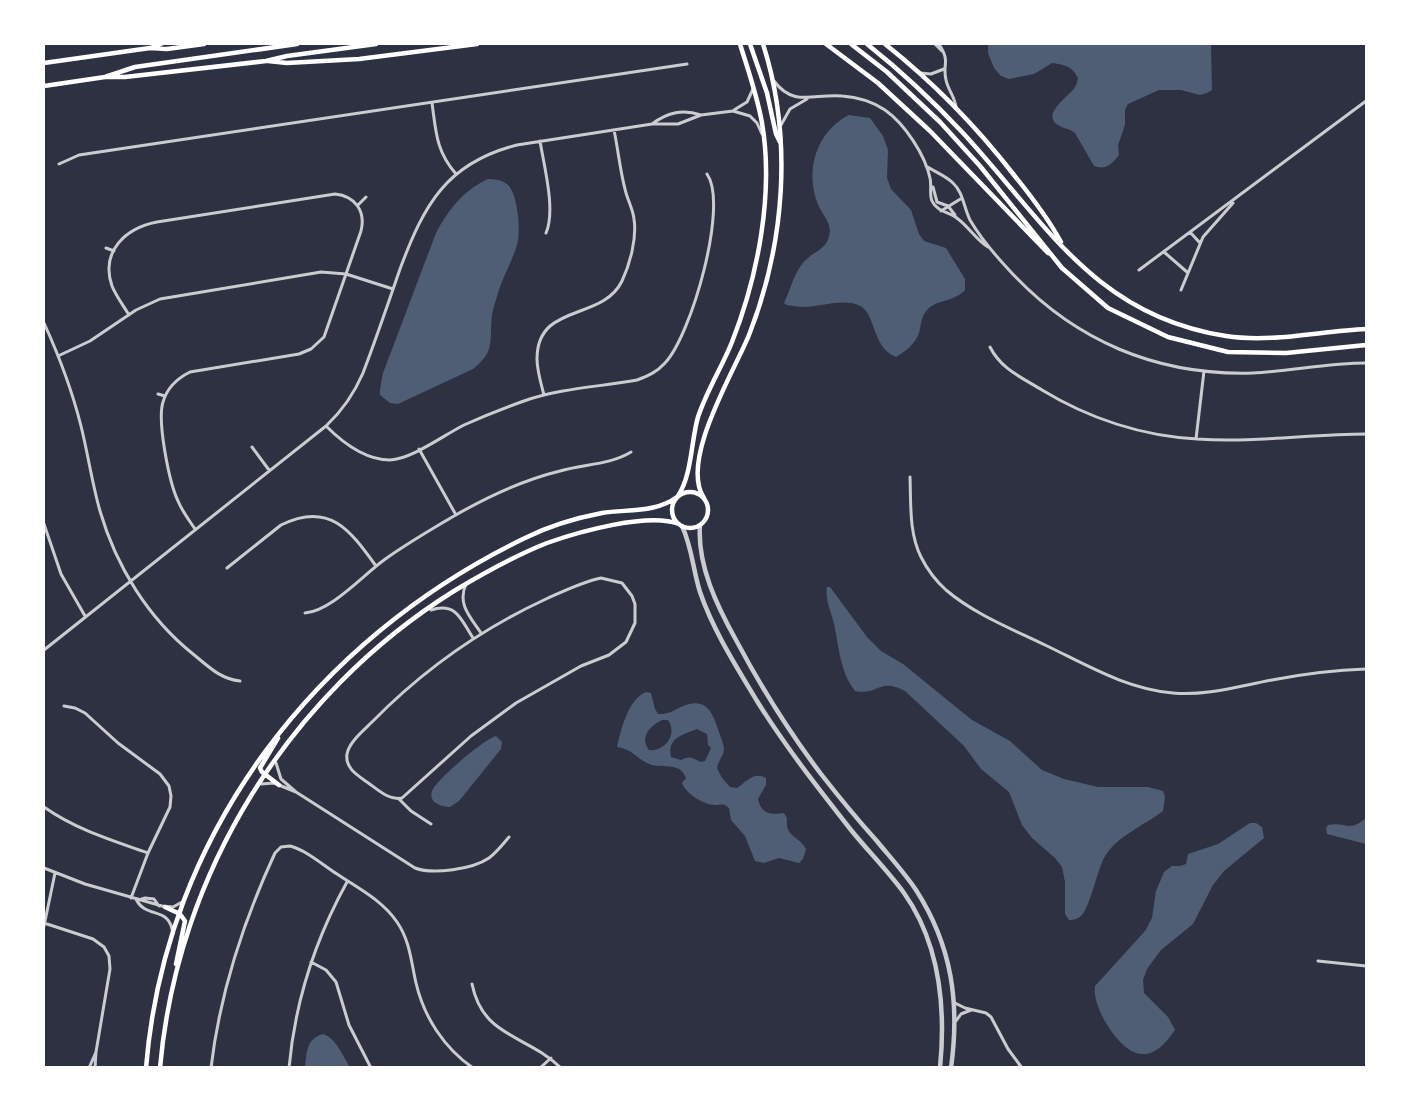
<svg xmlns="http://www.w3.org/2000/svg" width="1410" height="1111" font-family="Karla,sans-serif">
  <style>
    .water { fill: #4f5d75; fill-rule: evenodd }
    .lines { fill: none; stroke-linecap: round; stroke-linejoin: round }
    .minor { stroke: #caccd0; stroke-width: 3 }
    .tertiary { stroke: #caccd0; stroke-width: 4.5 }
    .secondary { stroke: #fff; stroke-width: 4.5 }
  </style>
  <rect width="100%" height="100%" fill="#2d3142"/>
  <path class="water" d="M988 44H1211L1212 90 1207 93 1200 95 1181 90H1159L1128 104 1125 110V125L1118 145 1119 155C1111 165 1106 170 1094 166L1075 133C1070 128 1063 129 1058 125 1040 114 1071 95 1075 87 1077 84 1077 81 1078 78 1072 66 1065 65 1052 63L1034 74 1009 79 1001 76 994 68 988 53Z
    M849 115 870 118 883 136 888 150 887 178 891 189 911 210 919 234 924 241 946 248 965 279V290C952 303 937 299 927 310 921 317 921 325 919 333 915 344 906 351 896 357 870 346 877 312 858 305 844 299 821 306 806 307 800 307 793 306 787 305L784 303C791 289 795 268 808 258 817 250 826 249 829 236 833 223 821 214 817 202 805 169 817 131 849 115Z
    M488 179C495 179 504 180 509 186 518 197 521 231 517 245 512 262 503 276 498 293 496 300 493 308 492 315 489 341 496 351 473 369L398 404 390 403 380 395V389L383 373 436 233C448 210 464 190 488 179Z
    M827 587H830L867 637 881 651 903 664 972 720 1010 741 1042 770 1064 779 1098 787H1148L1163 791 1165 797 1163 811C1145 825 1115 837 1104 858 1097 872 1090 906 1082 915 1078 919 1074 920 1069 920L1065 914V882L1062 867 1055 858 1032 838 1022 825 1009 792 981 769 964 746 905 691C879 677 878 696 855 691 840 672 839 647 834 624 831 611 825 601 827 587Z
    M646 692 651 693 655 709 658 714C671 715 677 707 689 704 709 699 714 717 719 732 721 738 724 744 724 750 723 757 718 761 717 768L722 778 730 787 737 788C746 782 754 771 766 778V785L758 799C761 814 771 815 784 813L787 818C785 838 798 835 806 849L803 859 799 863 779 858 764 863 755 861 745 836 731 820 729 808 725 805C722 804 719 805 715 805 704 805 686 794 682 783L686 778C680 760 659 770 647 763 634 756 633 750 617 747 621 730 628 699 646 692ZM662 720H668C678 734 665 752 649 750 639 737 650 726 662 720ZM697 729 707 734 708 745 711 748 705 761 701 762C692 758 690 755 681 760L671 757C667 738 682 735 697 729Z
    M496 736 502 742 501 749 459 801 450 807C442 807 428 803 432 791 436 780 484 739 496 736Z
    M1366 818V844L1327 834 1326 828 1328 825C1346 821 1349 833 1366 818Z
    M1250 823H1256L1262 827 1264 838 1224 871 1213 885 1193 924 1161 950 1147 969 1143 980 1144 993 1168 1017 1175 1030C1167 1041 1157 1055 1142 1054 1120 1054 1091 1006 1095 986L1145 931 1152 918 1156 891 1164 872 1172 866H1180L1186 864 1188 854 1218 844Z
    M323 1034C337 1039 342 1055 350 1067H305C307 1052 306 1039 323 1034Z"/>
  <g class="lines">
    <path class="minor" d="M935 44 942 51
      M939 44C951 63 942 63 946 80 948 90 955 97 956 107
      M920 73 931 74 944 69
      M774 81C794 108 815 93 842 96 857 97 873 102 885 110 905 124 925 155 930 178 932 186 929 194 932 201 937 212 950 212 958 219 969 227 976 240 988 247
      M432 103C436 132 436 151 456 174
      M734 110 747 102 753 89
      M652 124C668 112 683 109 701 115
      M781 125 790 109 807 99
      M540 141C544 166 556 210 546 233
      M59 164 79 155 687 64
      M926 166C935 172 946 176 953 183 963 192 964 208 970 220 980 237 995 255 1009 270 1074 341 1157 376 1253 373 1291 371 1328 363 1366 363
      M933 187 937 202 948 206 955 215
      M358 205 366 197
      M941 211 962 198
      M1190 232 1200 243
      M106 248 114 251
      M1164 252 1187 272
      M1139 270 1366 101
      M1181 290 1203 237 1233 203
      M129 315C123 305 116 296 112 286 100 251 126 228 157 222L335 194C355 196 366 211 361 231L324 337 311 349 299 354 190 372C178 378 167 388 163 402 157 421 169 482 178 501 182 511 189 520 195 529
      M44 323C59 356 72 390 81 426 88 454 92 483 100 511 116 566 148 618 193 654 208 666 220 679 240 681
      M990 347C1001 369 1021 377 1042 390 1088 418 1142 436 1197 439 1254 443 1310 434 1366 434
      M58 356 90 341 136 310 160 299 321 272 346 274 393 289
      M158 394 165 396
      M544 395C541 383 537 371 537 359 537 302 602 322 622 281 630 264 637 238 634 219 633 209 627 199 625 189 620 170 618 149 614 130
      M326 426C342 442 366 460 390 460 412 459 444 435 464 425 484 416 504 408 524 401 561 388 599 387 637 380 648 376 657 372 665 363 691 336 729 205 707 174
      M1196 439 1204 371
      M252 447 269 470
      M419 449 456 515
      M910 477C911 504 909 533 921 557 927 569 936 581 946 590 974 614 1012 629 1045 645 1087 665 1126 689 1173 693 1206 696 1239 686 1272 680 1303 674 1335 670 1366 669
      M44 524 61 574 85 616
      M227 568 281 525C329 501 350 530 376 566
      M601 578 622 583 632 596 635 604V623L626 642 609 655 581 666 516 703 471 736 402 798C389 801 377 789 367 782 357 775 345 768 347 754 349 742 364 730 372 722 422 671 481 629 546 599 564 591 582 582 601 578Z
      M466 584C457 604 470 617 481 633
      M431 610C457 602 461 620 473 638
      M305 613C331 611 362 576 384 560 406 544 430 530 454 516 487 497 523 480 560 471 583 464 610 465 631 452
      M44 650 326 426C342 411 354 394 363 373 376 339 388 304 400 269 424 205 446 163 517 145L652 124H678L701 115 733 111 750 116 757 123 762 134
      M64 706 75 708 85 713 118 743 160 774 169 786 171 796 170 807 148 853 131 898
      M276 763 281 779 296 792
      M261 784 274 783 296 792 415 868C433 875 473 869 489 858 497 852 503 844 509 837
      M399 799 411 811 431 824
      M44 807C75 829 111 840 148 853
      M44 868 85 884 162 906 173 907 182 902
      M136 899C146 920 170 905 173 934
      M139 900 145 898 154 899 159 906
      M44 923 93 939 104 947 109 956 110 969 96 1052
      M44 926 55 873
      M1318 961 1366 966
      M311 962 326 970 336 982 349 1025 371 1068
      M472 984C483 1038 526 1034 561 1068
      M955 1003 965 1008 986 1013 991 1017 1008 1049 1022 1068
      M956 1021 961 1014 971 1010
      M89 1068 96 1052 95 1068
      M211 1068C220 991 243 922 275 853L281 847 290 846C306 850 323 865 337 874 358 888 382 900 397 922 410 941 411 961 416 983 424 1017 444 1048 473 1068
      M289 1068C295 1001 315 940 347 882
      M540 1068 551 1058"/>
    <path class="tertiary" d="M700 525C697 565 717 606 736 640 761 687 789 732 821 774 839 797 857 819 876 840 889 856 904 872 916 890 952 946 960 1003 951 1068
      M682 526C692 547 693 570 700 592 713 630 736 666 757 701 785 746 818 788 851 830 868 851 888 871 904 893 940 944 946 1007 940 1068"/>
    <path class="secondary" d="M750 44 767 93 776 134 780 142
      M826 44 878 83 930 131 1048 253
      M851 44 887 72 940 122 980 166 1062 268 1108 308 1168 337 1228 352 1286 353 1366 345
      M867 44C901 71 933 101 963 133 1045 222 1095 316 1226 336 1272 343 1320 331 1366 329
      M885 44C933 82 976 126 1014 175 1031 196 1048 218 1061 242
      M150 48 161 44
      M268 61 287 63 359 59 477 44
      M44 63 150 48 167 49 204 44
      M105 77H125L266 61 287 56 376 44
      M44 86 105 77 135 67 297 44
      M672 510a18 18 0 1 1 36 0a18 18 0 1 1-36 0Z
      M678 496C692 475 691 441 698 417 707 390 722 367 732 342 758 276 774 193 762 123 757 95 748 70 740 44
      M704 498C679 461 734 372 749 335 785 243 793 138 763 44
      M278 738 260 768 262 772 279 785
      M165 907 180 914 185 921 176 964
      M146 1068C165 833 317 638 525 538 549 526 576 518 602 513 627 509 656 513 677 497
      M160 1068C177 873 289 694 454 591 484 573 514 556 547 543 578 532 648 512 679 524"/>
  </g>
  <rect width="1410" height="1111" fill="none" stroke="#ffffff" stroke-width="90"/>
</svg>
